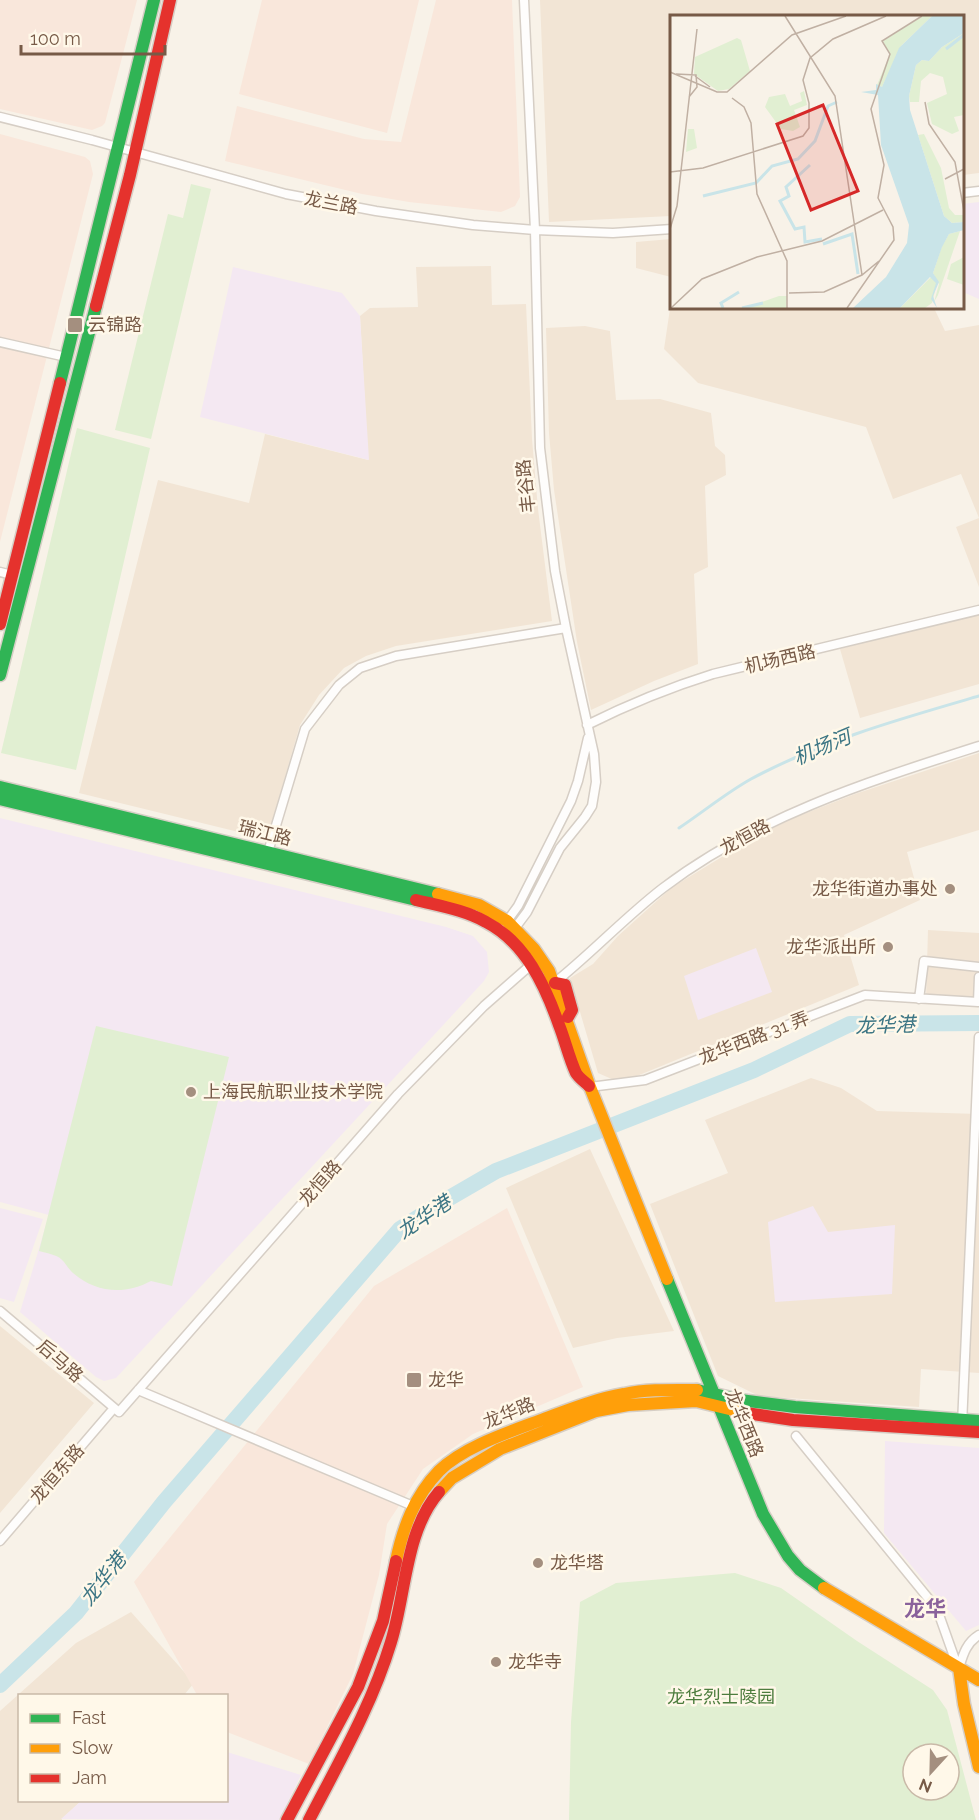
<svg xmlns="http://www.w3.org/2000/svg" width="979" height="1820" font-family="Raleway,'Noto Sans SC',sans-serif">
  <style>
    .residential { fill: #f2e5d5 }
    .commercial { fill: #f9e7db }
    .education { fill: #f4e8f2 }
    .green { fill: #e1efd2; fill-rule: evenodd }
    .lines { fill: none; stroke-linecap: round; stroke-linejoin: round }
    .stream { stroke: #c9e4e8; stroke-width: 3 }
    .river { stroke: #c9e4e8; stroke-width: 16 }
    .street-casing { stroke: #d6cec5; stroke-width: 11 }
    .fast-casing { stroke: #d6cec5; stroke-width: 15 }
    .slow-casing { stroke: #d6cec5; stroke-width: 15 }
    .jam-casing { stroke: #d6cec5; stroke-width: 15 }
    .street { stroke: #fefdfc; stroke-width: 8 }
    .fast { stroke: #30b455; stroke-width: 12 }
    .slow { stroke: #ff9f0a; stroke-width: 12 }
    .jam { stroke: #e5322d; stroke-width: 12 }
    .poi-dot { fill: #a48f7f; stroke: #fff8e9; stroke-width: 2 }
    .labels { text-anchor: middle; stroke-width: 5; stroke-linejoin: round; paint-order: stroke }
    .street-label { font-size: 18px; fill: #775a47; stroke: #fff8e9 }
    .poi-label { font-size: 18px; fill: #775a47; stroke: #fff8e9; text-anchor: start }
    .park-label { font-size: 18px; fill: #4d7d3e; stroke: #fff8e9 }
    .water-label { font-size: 20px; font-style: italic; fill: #3c7584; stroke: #fff8e9 }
    .quarter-label { font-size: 21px; font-weight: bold; fill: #8a629b; stroke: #fff8e9 }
    .inset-river { fill: none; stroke: #c9e4e8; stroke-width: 3 }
    .inset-road { fill: none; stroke: #c0b0a3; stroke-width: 1.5 }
    .view { fill: #d62828; fill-opacity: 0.15; stroke: #d62828; stroke-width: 3 }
    .inset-edge { fill: none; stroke: #775a47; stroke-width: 3 }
  </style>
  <rect width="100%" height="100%" fill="#f8f2e8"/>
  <path class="residential" d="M540 0H979V173L963 175 962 16H672L671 216 549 222Z
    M671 239V277L636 268V242Z
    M491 266 492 305 526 304 532 439 538 509 552 621 396 646 366 656 344 668 319 695 300 725 267 839 79 793 158 480 249 503 265 434 368 460 360 316 370 308 418 307 416 267Z
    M671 302 672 308H934L945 331 979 325V587L956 527 979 518 961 474 893 499 866 427 698 383 664 349Z
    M585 326 610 331 616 400 660 399 711 413 715 446 725 455 726 475 705 486 708 567 694 574 698 664 654 681 591 710 577 642 554 490 549 433 546 328Z
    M979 612V684L860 718 840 649Z
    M979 753V830L907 852 920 900 844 935 859 985 632 1078 614 1080 598 1073 570 978 593 964 618 936 671 888 756 836 796 817 855 794Z
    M928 930 979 933V1001L926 999Z
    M811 1078 841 1088 877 1111 979 1114V1373L921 1369 919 1407 759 1396 718 1376 650 1204 728 1173 705 1120Z
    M590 1149 674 1331 617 1338 573 1348 506 1188Z
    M0 1326 94 1403 0 1513Z
    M131 1612 194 1683 184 1695 20 1696V1800L81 1801 62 1819V1820H0V1711L76 1643Z"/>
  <path class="commercial" d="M0 0H137L105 123 102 126 92 130 0 109Z
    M262 0H419L387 133 239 94Z
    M436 0H512L520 197 515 206 501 212 409 202 362 194 225 161 237 106 364 139 401 142Z
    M0 134 85 157 90 161 93 174 0 542Z
    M507 1208 583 1387 473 1434 423 1469 387 1524 379 1575 353 1674 309 1764 227 1732 226 1696 197 1695 134 1582 374 1286Z"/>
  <path class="education" d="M979 202V299L963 292 962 204Z
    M233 267 342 293 360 316 369 460 200 417Z
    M0 818 446 927 473 936 487 952 489 972 484 981 116 1378 104 1381 96 1377 20 1312 49 1215 0 1202Z
    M756 948 772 992 698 1020 684 976Z
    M813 1206 828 1232 895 1225 892 1294 775 1302 768 1222Z
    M0 1208 43 1219 14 1302 0 1298Z
    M885 1441 979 1448V1625L966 1631 884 1533Z
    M227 1752 301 1775 279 1820 61 1819 81 1801 226 1800Z"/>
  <path class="green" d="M191 184 211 189 151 439 115 430 168 214 183 218Z
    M77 428 150 448 76 770 1 753Z
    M96 1026 229 1057 172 1286 151 1281C125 1295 96 1293 73 1273 68 1269 66 1263 61 1259 57 1255 46 1253 39 1251Z
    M735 1573 781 1588 857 1641 933 1690 947 1710 976 1820H569L571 1722 580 1602 616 1583ZM913 1754H949V1790H913Z"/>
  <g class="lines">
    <path class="stream" d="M679 828C703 812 726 793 751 779 824 740 900 719 979 696"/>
    <path class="river" d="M0 1685 76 1613 164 1502 400 1229 439 1204 496 1171 754 1070 850 1024 979 1023"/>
    <defs>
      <path id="street" d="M0 117 92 140 286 194 376 211 473 225 535 230 613 233 672 229
        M962 193 979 191
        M0 342 66 357
        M0 572 12 575
        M587 725C629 704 668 688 713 674L979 610
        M268 852 305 729 339 685 360 668 396 656 566 628
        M505 924 518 906 571 801 578 781 588 738
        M512 932 527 912 560 848 585 817 592 806 596 782 594 754 566 628 555 571 540 448 535 230 524 0
        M553 984C591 954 624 918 663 888 758 816 867 782 979 746
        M919 999 924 961 979 967
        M590 1087 645 1080 865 995 978 1002 979 977
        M0 1311 119 1412 398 1094 484 1006 533 963
        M138 1390 413 1506
        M962 1425 979 1037
        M796 1436 937 1609 958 1668
        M0 1541 114 1408
        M959 1668C963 1655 966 1643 979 1635"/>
      <path id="fast" d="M60 383 154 0
        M0 675 96 306
        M0 787 438 894
        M0 799 416 900
        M667 1279 763 1514 788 1556 800 1570 824 1588
        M697 1390 740 1400 795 1407 979 1421"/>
      <path id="slow" d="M438 894 479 905 507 921 534 949 549 971 590 1087 667 1279
        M439 1492 452 1478 500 1449 596 1411 628 1405 696 1401 746 1413
        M396 1561C403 1528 414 1497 439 1471 463 1447 509 1432 541 1420 568 1410 595 1399 624 1394 648 1389 673 1390 697 1390
        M824 1588 979 1680
        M959 1668 964 1704 979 1767"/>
      <path id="jam" d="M96 306 130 175 170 0
        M0 624 60 383
        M416 900C440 906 465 910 486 922 525 942 545 985 559 1025 565 1040 569 1058 576 1073 579 1078 585 1082 589 1086
        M555 983 565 985 572 1010 568 1017
        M746 1413 793 1420 979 1432
        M287 1820 358 1687 383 1621 396 1561
        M309 1820C339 1762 372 1705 391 1642 406 1594 405 1531 439 1492"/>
    </defs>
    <use href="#street" class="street-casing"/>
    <use href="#fast" class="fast-casing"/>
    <use href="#slow" class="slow-casing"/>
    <use href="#jam" class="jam-casing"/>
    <use href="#street" class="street"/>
    <use href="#fast" class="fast"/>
    <use href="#slow" class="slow"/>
    <use href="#jam" class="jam"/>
  </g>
  <g class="poi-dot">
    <rect x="67" y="317" width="16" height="16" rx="3"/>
    <circle cx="950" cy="889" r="6"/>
    <circle cx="888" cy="947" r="6"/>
    <circle cx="191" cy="1092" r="6"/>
    <rect x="406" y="1372" width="16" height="16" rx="3"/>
    <circle cx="538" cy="1563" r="6"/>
    <circle cx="496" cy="1662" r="6"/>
  </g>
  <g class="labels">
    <g class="street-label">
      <text transform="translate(331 203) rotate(11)" y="6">龙兰路</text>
      <text transform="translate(526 486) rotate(-96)" y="6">丰谷路</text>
      <text transform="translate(780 659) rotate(-13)" y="6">机场西路</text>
      <text transform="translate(265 833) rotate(14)" y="6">瑞江路</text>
      <text transform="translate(745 837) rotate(-29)" y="6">龙恒路</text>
      <text transform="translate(754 1038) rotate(-21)" y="6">龙华西路 31 弄</text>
      <text transform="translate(320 1183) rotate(-49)" y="6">龙恒路</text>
      <text transform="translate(60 1361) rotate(41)" y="6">后马路</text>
      <text transform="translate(509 1413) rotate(-22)" y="6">龙华路</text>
      <text transform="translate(744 1423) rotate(68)" y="6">龙华西路</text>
      <text transform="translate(57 1474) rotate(-49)" y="6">龙恒东路</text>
    </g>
    <g class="poi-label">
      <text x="88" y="331">云锦路</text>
      <text x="938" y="895" text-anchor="end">龙华街道办事处</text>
      <text x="876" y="953" text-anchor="end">龙华派出所</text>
      <text x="203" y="1098">上海民航职业技术学院</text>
      <text x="428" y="1386">龙华</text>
      <text x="550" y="1569">龙华塔</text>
      <text x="508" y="1668">龙华寺</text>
    </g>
    <g class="park-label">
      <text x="721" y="1703">龙华烈士陵园</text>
    </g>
    <g class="water-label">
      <text transform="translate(822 747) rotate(-23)" y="7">机场河</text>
      <text transform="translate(885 1025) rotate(-2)" y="7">龙华港</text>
      <text transform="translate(424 1217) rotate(-34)" y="7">龙华港</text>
      <text transform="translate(103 1579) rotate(-52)" y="7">龙华港</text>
    </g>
    <g class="quarter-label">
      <text x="925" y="1616">龙华</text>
    </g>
  </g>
  <g transform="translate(670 15)">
    <rect width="294" height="294" fill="#f8f2e8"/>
    <path d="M253 1H262L232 30 212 72 207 70 220 39 213 26ZM294 18V100L284 102 289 116 282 119 262 109 257 88 277 79 273 62 260 58 251 66 249 87H240L239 81 246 50 252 45 259 46 272 32ZM67 23 71 25 80 56 59 74 48 76 24 59 25 42ZM134 76 137 90 124 95 130 112 123 116 111 114 95 92 99 82 115 79 120 91 132 86 130 78ZM18 114H24L27 133 16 137ZM254 119 271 153 279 193 285 200H294V207L282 208 274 201 248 120ZM290 216 268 280 264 287 269 269 263 258 272 231 279 219ZM294 242V270L277 264 281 249ZM261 262 267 268 262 288 255 293H230ZM109 281H117L116 293H75Z" fill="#e1efd2"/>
    <path d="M262 1H294V18L272 32 259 46 252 45 246 50 239 81 240 95 274 201 282 208 294 207V215L279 219 272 232 263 258 269 267 263 281 267 293 261 284 266 268 260 262 230 293H183L216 262 237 228 239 210 211 130 208 80 191 77 206 75V69L212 72 229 33Z" fill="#c9e4e8"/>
    <path class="inset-river" d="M276 34 294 20M140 150 116 172 119 181 110 186 125 214 134 212 135 227 152 224M33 181 86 168 102 151 128 144 145 126 158 91 167 87M153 229 182 219 188 259M53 293 51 288 69 277M72 293 93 288"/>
    <path class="inset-road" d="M115 1 165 81 192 260M0 57 47 77H57L122 20 176 1M6 59 26 60 27 72 19 82M25 61 40 72M62 83 74 92 81 108 87 179 117 246V293M255 87 259 109 285 147 294 196M0 157 33 153 133 121 139 113V88L133 65 140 43 163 24 216 1M275 164 294 154M0 214 7 191 27 14M119 278 154 277 192 260 209 246M1 293 32 264 87 242 152 226 213 195M177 293 224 225 223 212 208 183 214 150 201 94 220 39 212 26 252 1"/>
    <path class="view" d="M153 90 188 176 141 195 107 109Z"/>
    <rect width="294" height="294" class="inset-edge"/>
  </g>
  <rect x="18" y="1694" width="210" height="108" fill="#fff8e9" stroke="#c9b9a8" stroke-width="1.5"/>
  <rect x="30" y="1714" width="30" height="9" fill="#30b455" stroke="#c9b9a8" stroke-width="1.5"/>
  <text x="72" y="1724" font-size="18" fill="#775a47">Fast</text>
  <rect x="30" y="1744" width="30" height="9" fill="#ff9f0a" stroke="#c9b9a8" stroke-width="1.5"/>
  <text x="72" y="1754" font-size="18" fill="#775a47">Slow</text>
  <rect x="30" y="1774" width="30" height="9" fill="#e5322d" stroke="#c9b9a8" stroke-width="1.5"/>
  <text x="72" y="1784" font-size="18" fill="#775a47">Jam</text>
  <g transform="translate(931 1772) rotate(202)"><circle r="28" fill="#fff8e9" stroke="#c9b9a8" stroke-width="1.5"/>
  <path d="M0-4.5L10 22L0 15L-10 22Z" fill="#a48f7f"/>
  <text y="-9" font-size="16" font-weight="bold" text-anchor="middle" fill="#775a47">N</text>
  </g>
  <path d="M21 45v9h144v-9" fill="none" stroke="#775a47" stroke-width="3"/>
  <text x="30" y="45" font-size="18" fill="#775a47" stroke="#fff8e9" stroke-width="4.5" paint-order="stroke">100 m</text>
</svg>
